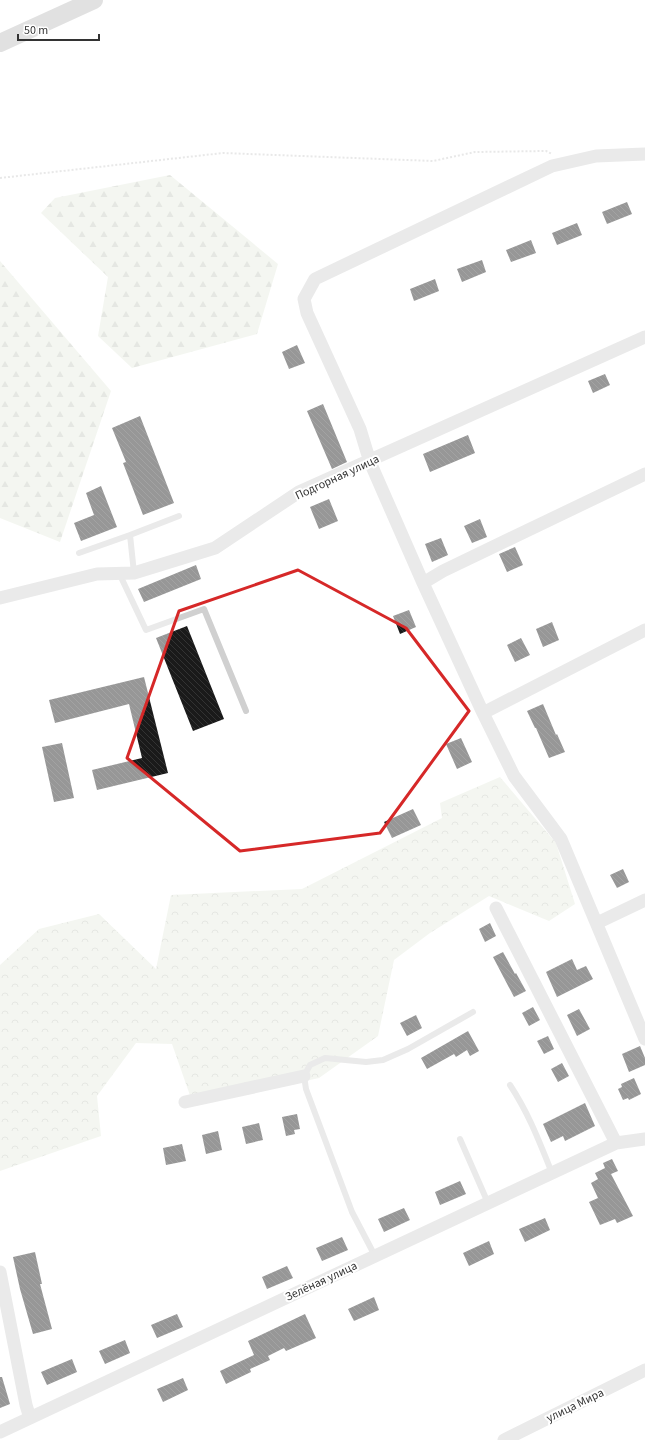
<svg xmlns="http://www.w3.org/2000/svg" width="645" height="1440" font-family="'Source Sans 3',sans-serif">
  <style>
    .forest { fill: url(#forest-firs) }
    .park { fill: url(#park-crowns) }
    .building { fill: url(#building-back-hatch) }
    .lines { fill: none; stroke-linecap: round; stroke-linejoin: round }
    .path { stroke: #cdcdcd; stroke-width: 2; stroke-dasharray: 2 2; stroke-linecap: butt }
    .service { stroke: #d0d0d0; stroke-width: 6 }
    .minor { stroke: #d0d0d0; stroke-width: 13 }
    .secondary { stroke: #bdbdbd; stroke-width: 18 }
    .marked { fill: none; stroke: #d62828; stroke-width: 3; stroke-linejoin: round }
    .labels { text-anchor: middle; stroke-width: 4; stroke-linejoin: round; paint-order: stroke }
    .street-label { font-size: 12px; fill: #333; stroke: #fff }
  </style>
  <defs>
    <pattern id="forest-firs" width="22" height="20" patternUnits="userSpaceOnUse"><rect width="22" height="20" fill="#e6ecdf"/><path d="M5 1l3.5 6h-7zM16 11l3.5 6h-7z" fill="#c6cbc0"/></pattern>
    <pattern id="park-crowns" width="20" height="18" patternUnits="userSpaceOnUse"><rect width="20" height="18" fill="#e6ecdf"/><path d="M2 6a3 3 0 1 1 6 0M12 15a3 3 0 1 1 6 0" fill="none" stroke="#c6cbc0"/></pattern>
    <pattern id="building-back-hatch" width="6" height="6" patternUnits="userSpaceOnUse"><rect width="6" height="6" fill="#1a1a1a"/><path d="M-1 5l2 2M0 0l6 6M5-1l2 2" fill="none" stroke="#333"/></pattern>
  </defs>
  <rect width="100%" height="100%" fill="#fff"/>
  <path class="forest" d="M170 175 278 264 257 334 132 368 98 336 108 277 41 213 55 198Z
    M0 261 111 391 60 542 0 518Z"/>
  <path class="park" d="M500 777 556 843 575 904 549 921 489 896 430 933 394 960 378 1036 319 1078 227 1098 193 1104 172 1044 136 1043 97 1096 101 1136 0 1171V965L39 929 99 914 156 969 171 895 302 889 442 818 440 803Z"/>
  <path class="building" d="M627 202 632 214 607 224 602 212Z
    M577 223 582 235 557 245 552 233Z
    M531 240 536 253 511 262 506 250Z
    M482 260 486 272 462 282 457 269Z
    M435 279 439 291 414 301 410 289Z
    M297 345 305 363 289 369 282 352Z
    M605 374 610 385 593 393 588 381Z
    M323 404 347 462 332 469 307 411Z
    M140 416 174 503 143 515 123 463 126 462 112 428Z
    M468 435 475 453 430 472 423 454Z
    M101 486 117 527 81 541 74 523 94 515 86 493Z
    M329 499 338 521 319 529 310 507Z
    M480 519 487 537 472 543 464 526Z
    M441 538 448 555 432 562 425 544Z
    M515 547 523 565 507 572 499 554Z
    M196 565 201 579 144 602 138 589Z
    M409 610 416 627 400 634 393 616Z
    M552 622 559 640 543 647 536 629Z
    M187 626 224 719 193 731 156 638Z
    M521 638 530 655 515 662 507 645Z
    M144 677 168 773 97 790 92 770 142 758 129 704 55 723 49 700Z
    M543 704 556 735 557 734 565 752 549 758 536 728H535L527 711Z
    M461 738 472 762 457 769 446 744Z
    M62 743 74 798 54 802 42 747Z
    M413 809 421 825 392 838 384 822Z
    M623 869 629 882 617 888 610 875Z
    M490 923 496 936 485 942 479 929Z
    M503 952 515 974 516 973 526 991 514 997 493 957Z
    M572 959 577 970 586 966 593 979 557 997 546 972Z
    M533 1007 540 1020 529 1026 522 1013Z
    M579 1009 590 1029 577 1036 567 1015Z
    M416 1015 422 1028 407 1036 400 1023Z
    M468 1031 479 1051 470 1056 467 1050 456 1057 454 1054 427 1069 421 1058Z
    M548 1036 554 1049 544 1054 537 1041Z
    M640 1046 645 1058V1065L629 1072 622 1054Z
    M562 1063 569 1076 558 1082 551 1069Z
    M634 1078 641 1094 629 1100 628 1098 623 1100 618 1089 622 1087 621 1084Z
    M585 1103 595 1126 565 1141 563 1136 551 1142 543 1124Z
    M297 1114 300 1129 294 1130 295 1134 286 1136 282 1117Z
    M259 1123 263 1140 246 1144 242 1127Z
    M218 1131 222 1150 206 1154 202 1135Z
    M182 1144 186 1161 166 1165 163 1148Z
    M612 1159 618 1171 611 1174 633 1216 617 1223 615 1219 600 1225 589 1202 598 1198 591 1183 598 1179 595 1173 605 1168 603 1163Z
    M460 1181 466 1194 440 1205 435 1192Z
    M404 1208 410 1220 384 1232 378 1219Z
    M545 1218 550 1230 525 1242 519 1229Z
    M342 1237 348 1250 322 1261 316 1248Z
    M489 1241 494 1254 469 1266 463 1253Z
    M35 1252 42 1284H40L52 1329 33 1334 20 1289 13 1257Z
    M287 1266 293 1278 267 1289 262 1277Z
    M374 1297 379 1310 354 1321 348 1309Z
    M177 1314 183 1327 157 1338 151 1325Z
    M305 1314 316 1338 286 1351 284 1348 268 1356 270 1360 250 1369 251 1372 226 1384 220 1371 254 1355 248 1341Z
    M125 1340 130 1353 105 1364 99 1351Z
    M72 1359 77 1372 47 1385 41 1372Z
    M0 1377H2L10 1404 0 1408Z
    M183 1378 188 1390 163 1402 157 1389Z"/>
  <g class="lines">
    <path class="path" d="M0 178 223 153 433 161 475 152 546 151 552 154"/>
    <path class="service" d="M79 553 130 535
      M119 573 146 630 204 609 246 711
      M134 573 130 535 179 516
      M510 1085C529 1114 539 1141 552 1173
      M460 1139 488 1203
      M375 1256 352 1212 306 1089 304 1076 310 1065 325 1058 366 1062 383 1060 408 1049 473 1012"/>
    <path class="minor" d="M645 154 596 156 552 166 315 279 304 299 307 313 360 429 370 462 423 583 483 713 514 776 561 839 645 1039
      M423 583 443 571 645 474
      M0 598 97 574 134 573 215 548 299 492 645 337
      M483 713 645 630
      M496 908 616 1143
      M597 923 645 900
      M185 1102 304 1076
      M0 1272 26 1405 30 1418
      M0 1432 616 1143 645 1139
      M504 1440 645 1370"/>
    <path class="secondary" d="M0 43 94 0"/>
  </g>
  <path d="M0 0H645V1440H0ZM298 570 406 628 469 711 380 833 240 851 127 758 179 611Z" fill="#fff" fill-opacity=".55" fill-rule="evenodd"/>
  <path class="marked" d="M298 570 406 628 469 711 380 833 240 851 127 758 179 611Z"/>
  <g class="labels">
    <g class="street-label">
      <text transform="translate(337 477) rotate(-25)" y="4">Подгорная улица</text>
      <text transform="translate(321 1281) rotate(-25)" y="4">Зелёная улица</text>
      <text transform="translate(575 1405) rotate(-26)" y="4">улица Мирa</text>
    </g>
  </g>
  <path d="M18 34v6h81v-6" fill="none" stroke="#333333" stroke-width="2"/>
  <text x="24" y="34" font-size="12" fill="#333333" stroke="#ffffff" stroke-width="3" paint-order="stroke">50 m</text>
</svg>
